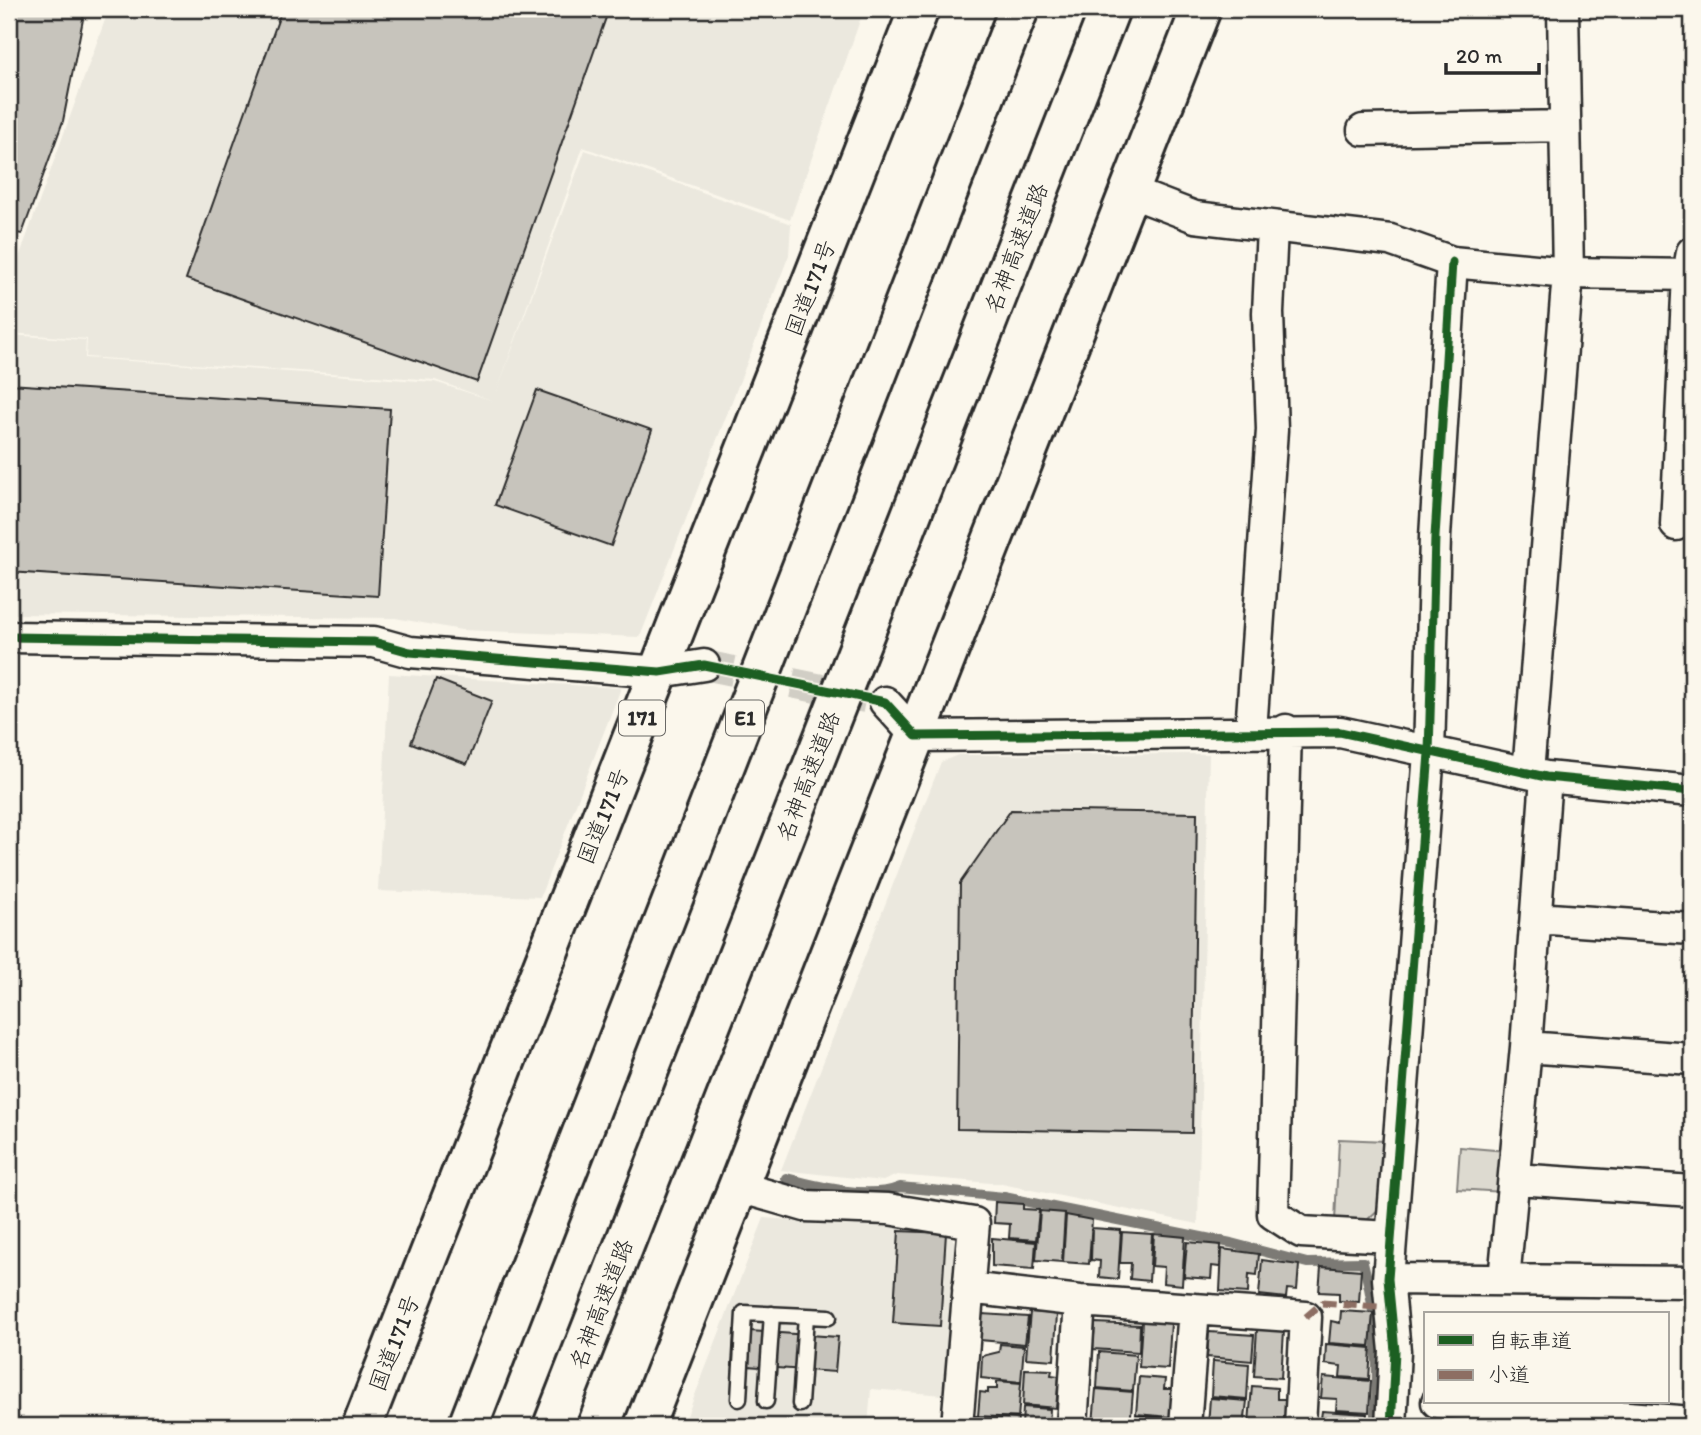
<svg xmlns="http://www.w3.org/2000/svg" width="1701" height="1435" font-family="Itim,'Klee One',sans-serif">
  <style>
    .built { fill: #ebe8de }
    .green { fill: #dddad0; stroke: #84827e; stroke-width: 2 }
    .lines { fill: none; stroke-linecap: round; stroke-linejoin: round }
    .stream { stroke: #7b7a75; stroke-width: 10 }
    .building { fill: #c7c4bc; stroke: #2b2b2b; stroke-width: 2 }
    .minor-tunnel { stroke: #d1cec5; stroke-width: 30; stroke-dasharray: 30 15; stroke-linecap: butt }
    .service-casing { stroke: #2b2b2b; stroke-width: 19 }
    .minor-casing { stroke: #2b2b2b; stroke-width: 35 }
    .trunk-casing { stroke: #2b2b2b; stroke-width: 44 }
    .motorway-casing { stroke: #2b2b2b; stroke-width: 44 }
    .service { stroke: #fbf7ec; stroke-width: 14 }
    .minor { stroke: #fbf7ec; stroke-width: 30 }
    .trunk { stroke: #fbf7ec; stroke-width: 38 }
    .motorway { stroke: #fbf7ec; stroke-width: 38 }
    .quiet { stroke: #8d6e63; stroke-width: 7; stroke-dasharray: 14 7; stroke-linecap: butt }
    .cycleway-casing { stroke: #fbf7ec; stroke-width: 13 }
    .cycleway { stroke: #1b5e20; stroke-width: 9 }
    .labels { text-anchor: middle; stroke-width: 5; stroke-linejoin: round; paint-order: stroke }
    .shield { fill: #fbf7ec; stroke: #696865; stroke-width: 2 }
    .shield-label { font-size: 21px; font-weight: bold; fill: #2b2b2b }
    .street-label { font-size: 23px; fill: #2b2b2b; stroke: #fbf7ec }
  </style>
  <rect width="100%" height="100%" fill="#fbf7ec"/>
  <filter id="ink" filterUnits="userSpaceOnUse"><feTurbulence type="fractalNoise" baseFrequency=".0143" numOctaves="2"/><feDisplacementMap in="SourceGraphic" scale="14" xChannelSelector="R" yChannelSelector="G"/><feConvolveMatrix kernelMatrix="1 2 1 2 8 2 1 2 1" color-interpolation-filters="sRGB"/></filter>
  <g filter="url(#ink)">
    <path class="built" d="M109 9H864L790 220 583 147 497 391 585 150 791 224 789 255 640 637 461 630 395 618 9 614V335L86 340 85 358 435 382 494 401 435 380 86 357 87 339 9 333V285Z
      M389 674 621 688 540 897 378 891Z
      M1209 754 1198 1224 1002 1184 897 1175 883 1181 781 1170 941 762 958 755Z
      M764 1218 946 1231 956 1243 944 1395 871 1389 868 1426H683Z"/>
    <path class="green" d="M1339 1139 1386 1141 1383 1205 1365 1222 1335 1221Z
      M1460 1147 1506 1151 1503 1192 1457 1189Z"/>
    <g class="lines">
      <path class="stream" d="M786 1178C817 1186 869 1200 900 1187L1004 1197 1231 1243 1307 1263 1363 1262C1378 1318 1380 1370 1374 1426"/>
    </g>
    <path class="building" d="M9 9H85L63 121 22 234 9 232Z
      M282 9H609L477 382 186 279Z
      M9 384 390 409 378 596 9 572Z
      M537 390 652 430 611 546 495 505Z
      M436 679 492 701 467 764 411 743Z
      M1011 810 1197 813 1192 1133 957 1129 960 883Z
      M995 1202 1023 1204V1209L1039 1210 1036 1240 1009 1238 1010 1224 994 1223Z
      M1040 1211 1065 1213 1062 1262 1036 1260Z
      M1066 1215 1092 1220 1089 1264 1063 1262Z
      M1092 1228 1121 1230 1118 1279 1099 1277 1100 1261 1091 1260Z
      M899 1231 946 1233 940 1326 893 1323Z
      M1122 1232 1152 1234 1149 1281 1130 1279 1131 1263H1120Z
      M1154 1234 1185 1237 1182 1285 1163 1283 1164 1267 1152 1266Z
      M992 1238 1036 1242 1034 1269 992 1266Z
      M1187 1242 1221 1245 1220 1267 1212 1266 1211 1279 1184 1277Z
      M1222 1249 1259 1254 1257 1275 1249 1274 1248 1293 1220 1291Z
      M1262 1260 1299 1265 1297 1290 1287 1289 1286 1298 1259 1295Z
      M1321 1267 1361 1270 1359 1302 1339 1301V1293L1319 1292Z
      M1341 1311 1373 1313 1370 1346 1329 1343 1331 1321 1340 1323Z
      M1030 1312 1057 1314 1054 1360 1026 1358Z
      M982 1314 1028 1317 1025 1344 980 1340Z
      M1142 1321 1171 1323 1168 1369 1139 1367Z
      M1095 1323 1140 1325 1139 1352 1093 1349Z
      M1257 1329 1284 1331 1281 1378 1254 1376Z
      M734 1330 838 1337 835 1372 732 1365Z
      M1209 1332 1254 1335 1252 1361 1207 1357Z
      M1000 1344 1024 1346 1021 1382 981 1378 982 1356 999 1352Z
      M1326 1344 1371 1348 1369 1379 1340 1377 1341 1366 1325 1364Z
      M1099 1352 1136 1355 1133 1391 1097 1388Z
      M1213 1361 1249 1364 1247 1399 1211 1396Z
      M1025 1369 1052 1370 1051 1375 1059 1376 1056 1408 1023 1405Z
      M1139 1377 1165 1379 1164 1389H1173L1171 1417 1136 1414Z
      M1323 1377 1371 1381 1369 1412 1336 1410 1337 1399 1321 1398Z
      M997 1381 1021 1383 1018 1418 978 1416 980 1392 988 1393V1389H997Z
      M1252 1386 1277 1388V1399H1286L1284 1426 1249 1423Z
      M1096 1389 1133 1392 1130 1426 1093 1424Z
      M1210 1398 1247 1401 1244 1426H1208Z
      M1023 1407 1050 1409 1049 1426H1022Z
      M1322 1411 1367 1414 1366 1426H1320Z
      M976 1416 1018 1419 1017 1426H975Z
      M1136 1416 1164 1418 1163 1426H1135Z"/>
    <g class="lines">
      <path class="minor-tunnel" d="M704 665 885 702"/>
      <defs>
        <path id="service" d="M739 1399 744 1313 829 1317
          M766 1401 772 1314
          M800 1404 806 1316"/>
        <path id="minor" d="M1363 130 1565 126
          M1130 192 1195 217 1390 240 1452 262 1568 273 1692 275
          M1676 525 1688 275 1692 252
          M9 637 374 642 410 652 660 672 704 665
          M885 702 916 736 1340 732 1546 777 1692 791
          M1286 730 1273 1214 1301 1232 1391 1237
          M1251 731 1272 430 1268 313 1272 228
          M1528 773 1568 273 1563 9
          M1536 918 1692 929
          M1526 1047 1692 1059
          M1515 1179 1692 1191
          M739 1187 805 1206 888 1209 974 1223 957 1426
          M1388 1279 1692 1282
          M1504 1280 1526 1047 1546 777
          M968 1288 1080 1301 1306 1317 1300 1426
          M1437 1402 1692 1422
          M1072 1426 1080 1301
          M1185 1426 1194 1309
          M1391 1426 1395 1351 1388 1279 1429 753 1435 537 1452 262"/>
        <path id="trunk" d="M362 1426 919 9
          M644 1426 1201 9"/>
        <path id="motorway" d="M468 1426 1019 9
          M553 1426 1110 9"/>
      </defs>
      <use href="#service" class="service-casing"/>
      <use href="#minor" class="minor-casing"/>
      <use href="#trunk" class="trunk-casing"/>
      <use href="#motorway" class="motorway-casing"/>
      <use href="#service" class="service"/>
      <use href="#minor" class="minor"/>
      <use href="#trunk" class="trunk"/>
      <use href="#motorway" class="motorway"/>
      <path class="quiet" d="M1306 1317 1322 1303 1391 1308"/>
      <defs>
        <path id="cycleway" d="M9 637 374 642 410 652 660 672 704 665 885 702 916 736 1340 732 1546 777 1692 791
          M1391 1426 1395 1351 1388 1279 1429 753 1435 537 1452 262"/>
      </defs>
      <use href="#cycleway" class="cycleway-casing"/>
      <use href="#cycleway" class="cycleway"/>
    </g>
  </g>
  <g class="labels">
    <g class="shield">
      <rect x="619" y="700.5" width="46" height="35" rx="5"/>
      <rect x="726" y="700.5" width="38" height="35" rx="5"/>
    </g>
    <g class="shield-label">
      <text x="642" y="725">171</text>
      <text x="745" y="725">E1</text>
    </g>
    <g class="street-label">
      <text transform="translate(1016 248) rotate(-69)" y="8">名神高速道路</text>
      <text transform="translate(810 288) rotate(-69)" y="8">国道171号</text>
      <text transform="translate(808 776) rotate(-69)" y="8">名神高速道路</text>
      <text transform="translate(603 816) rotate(-68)" y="8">国道171号</text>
      <text transform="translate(601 1304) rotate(-69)" y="8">名神高速道路</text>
      <text transform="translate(394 1343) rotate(-69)" y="8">国道171号</text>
    </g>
  </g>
  <rect width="1701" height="1435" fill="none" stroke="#fbf7ec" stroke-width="35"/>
  <rect x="18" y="18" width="1666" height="1400" fill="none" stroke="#2b2b2b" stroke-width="2.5" filter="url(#ink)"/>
  <rect x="1424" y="1312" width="245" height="91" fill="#fbf7ec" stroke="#a8a59f" stroke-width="2"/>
  <rect x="1438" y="1335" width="35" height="10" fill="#1b5e20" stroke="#a8a59f" stroke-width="2"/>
  <text x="1488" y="1348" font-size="21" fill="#2b2b2b">自転車道</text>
  <rect x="1438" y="1370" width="35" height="10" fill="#8d6e63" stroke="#a8a59f" stroke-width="2"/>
  <text x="1488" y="1382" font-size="21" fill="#2b2b2b">小道</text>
  <path d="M1446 63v10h93v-10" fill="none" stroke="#2b2b2b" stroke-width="3.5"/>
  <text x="1456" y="63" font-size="21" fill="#2b2b2b" stroke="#fbf7ec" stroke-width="5" paint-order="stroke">20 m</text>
</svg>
